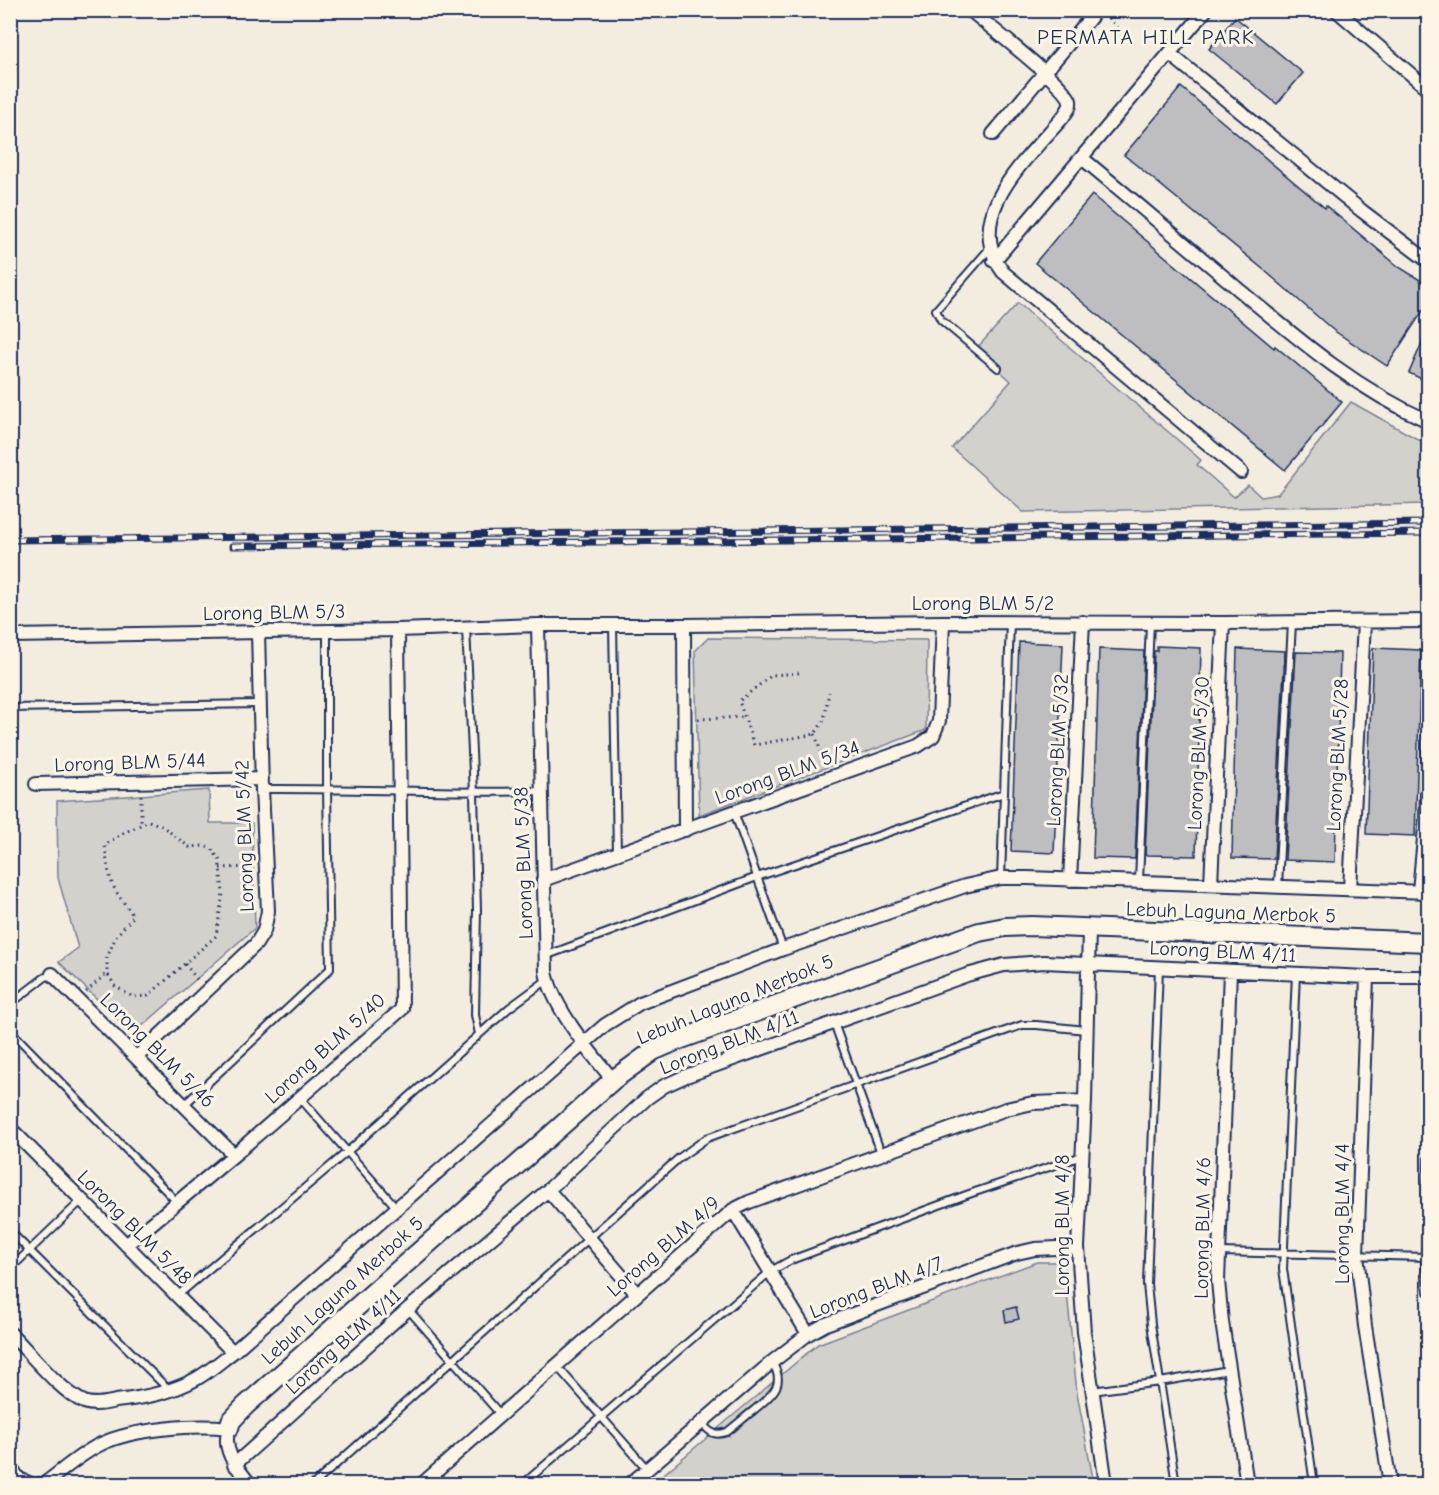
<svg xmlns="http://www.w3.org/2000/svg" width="1439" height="1495" font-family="'Comic Neue',sans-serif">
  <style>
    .green { fill: #d3d1cc; stroke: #778095; stroke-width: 1.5 }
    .building { fill: #bebec0; stroke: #1b2f5e; stroke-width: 1.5 }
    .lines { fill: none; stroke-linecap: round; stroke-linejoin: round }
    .lane-casing { stroke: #1b2f5e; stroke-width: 10 }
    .street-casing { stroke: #1b2f5e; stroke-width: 16 }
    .secondary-casing { stroke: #1b2f5e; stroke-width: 22 }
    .path { stroke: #1b2f5e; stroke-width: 3; stroke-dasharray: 1.5 4.5; stroke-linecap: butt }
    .lane { stroke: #fcf5e5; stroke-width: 6 }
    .street { stroke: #fcf5e5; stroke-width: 12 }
    .secondary { stroke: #fcf5e5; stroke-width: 18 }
    .rail-casing { stroke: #1b2f5e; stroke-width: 7 }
    .rail { stroke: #fcf5e5; stroke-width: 4.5; stroke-dasharray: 14; stroke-linecap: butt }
    .labels { text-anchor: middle; stroke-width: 6; stroke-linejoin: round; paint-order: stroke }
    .street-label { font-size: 20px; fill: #1b2f5e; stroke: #fcf5e5 }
    .neighbourhood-label { font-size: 21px; letter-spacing: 1.5px; fill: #1b2f5e; stroke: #fcf5e5 }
  </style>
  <rect width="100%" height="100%" fill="#f3ede0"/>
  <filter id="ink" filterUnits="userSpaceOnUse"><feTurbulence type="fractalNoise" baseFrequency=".0167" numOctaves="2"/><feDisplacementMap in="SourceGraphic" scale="12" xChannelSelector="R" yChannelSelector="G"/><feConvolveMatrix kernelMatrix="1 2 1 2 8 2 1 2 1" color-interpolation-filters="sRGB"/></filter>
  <g filter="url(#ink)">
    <path class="green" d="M1018 303 1201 460 1197 465 1234 497 1248 485 1261 497 1278 494 1351 402 1419 440 1428 443V504L1023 512 952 448 1011 381 976 349Z
      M708 638 927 640 926 730 699 815 695 651Z
      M209 790 210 823H252L255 928 133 1034 59 962 78 948 58 878 57 801Z
      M1037 1262H1064L1077 1393 1094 1484H652L818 1344Z"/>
    <path class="building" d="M1235 17 1303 73 1277 104 1209 49Z
      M1181 87 1325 208 1326 206 1399 267 1428 285V303L1387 366 1333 330 1264 270 1124 155Z
      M1092 195 1274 348 1275 346 1342 402 1285 470 1035 263Z
      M1428 329V382L1409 373Z
      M1019 642 1063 644 1054 853 1011 851Z
      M1157 646 1201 648 1196 856 1145 855 1154 651H1157Z
      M1373 648 1421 650 1415 836 1366 834Z
      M1099 649 1144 651 1135 859 1093 858Z
      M1237 649 1285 651 1274 859 1232 858Z
      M1296 652 1340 653 1335 862 1285 860Z
      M1016 1307 1019 1319 1006 1322 1004 1310Z"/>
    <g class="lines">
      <defs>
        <path id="lane" d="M990 248 936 310 941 320 998 368
          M613 625 617 854
          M466 628 474 793 477 910 475 1015 479 1034
          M1428 703 1423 817H1428
          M10 708 260 704
          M263 789C355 788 448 794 540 791
          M734 812 783 949
          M1001 878 1004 793
          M1139 881 1150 623
          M1278 886 1292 623
          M1416 891 1423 817
          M545 956 757 877 1004 793 1010 622
          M1159 968 1147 1284 1151 1324 1176 1484
          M1296 974 1283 1269 1314 1484
          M10 1004 44 978 52 974
          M834 1023 881 1153
          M10 1030 177 1202
          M300 1098 396 1207
          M184 1105 330 969 327 788V631
          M1428 1159 1425 1257 1428 1292
          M10 1231 169 1390
          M1219 1252 1428 1257
          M10 1269 81 1201
          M177 1296 347 1152 509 1008 547 980
          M408 1309 500 1414
          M556 1365 647 1469
          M1092 1391 1160 1382 1229 1370
          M702 1423C710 1433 714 1436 727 1432 736 1425 745 1417 754 1410 771 1395 787 1386 772 1362
          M314 1484 679 1158 707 1138 1022 1025H1037L1086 1030
          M523 1484 771 1271 791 1260 969 1194 1082 1156"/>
        <path id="street" d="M970 10C986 24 1067 86 1070 101 1071 108 1066 112 1063 117 1027 159 961 215 1003 272L1241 472
          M1336 10 1428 89
          M1170 54 1362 211 1428 261
          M993 134 1091 17
          M1082 158C1134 201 1185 244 1237 288 1298 339 1354 388 1428 421
          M994 261 1206 10
          M538 625 546 972C553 1008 590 1052 613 1080
          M684 625 685 830
          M10 636 398 630 538 625H684L943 622 1223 623 1428 621
          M36 784 262 779
          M543 880 918 746 933 736 939 721 943 622
          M1070 880 1083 622
          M1211 884 1223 623
          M1350 889 1364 623
          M1089 929 1085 1101 1078 1247 1084 1332 1106 1484
          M1230 971 1218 1281 1222 1322 1247 1484
          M52 974 234 1155
          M1367 977 1357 1255 1365 1326 1390 1484
          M137 1057 256 944 264 931 268 911 262 789 258 632
          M10 1128 233 1352
          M548 1190 637 1294
          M733 1210 808 1334
          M126 1245 234 1155 402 1009 398 630
          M10 1333C29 1352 61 1392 84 1402 94 1406 106 1403 116 1401 143 1398 171 1393 196 1379 209 1372 221 1361 233 1352L605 1025 640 1003 783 949 965 886 1001 878H1028L1428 892
          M234 1465 408 1309 548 1190 647 1098 664 1086 686 1076 967 975 1004 965 1044 962 1367 977H1428
          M10 1466 19 1479 31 1484
          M39 1484H44C62 1471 80 1454 101 1444 132 1429 194 1424 229 1428 221 1450 237 1468 250 1484
          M422 1484 733 1210 749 1202 1006 1109 1033 1103 1085 1101
          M630 1484 772 1362 808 1334 826 1324 1017 1253 1035 1249 1078 1247"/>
        <path id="secondary" d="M229 1428 231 1421 245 1406 613 1080 653 1051 676 1041 979 932 1005 927 1032 926 1428 942"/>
      </defs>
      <use href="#lane" class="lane-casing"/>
      <use href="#street" class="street-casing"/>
      <use href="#secondary" class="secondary-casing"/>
      <path class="path" d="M1104 14 1132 42
        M799 673 772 675 739 701 754 745 815 734 824 720 829 692
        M698 719 744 717
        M815 734 826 767
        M141 795V824
        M149 821 162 826 189 847 203 846 211 848 219 859 223 893 216 936 148 996 133 997 115 986 107 973V958L116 936 133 917C129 907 122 902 117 893 108 878 107 862 105 845L121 834Z
        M220 868 254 867
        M185 964 199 982
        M86 992 107 973"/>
      <use href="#lane" class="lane"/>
      <use href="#street" class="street"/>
      <use href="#secondary" class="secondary"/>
      <defs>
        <path id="rail" d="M10 540 1428 523
          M232 546 1428 533"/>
      </defs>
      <use href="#rail" class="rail-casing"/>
      <use href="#rail" class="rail"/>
    </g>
  </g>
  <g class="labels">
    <g class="street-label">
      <text x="983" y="610">Lorong BLM 5/2</text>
      <text transform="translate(274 612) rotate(-1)" y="7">Lorong BLM 5/3</text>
      <text transform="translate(1057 750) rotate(-87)" y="7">Lorong BLM 5/32</text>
      <text transform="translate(1198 753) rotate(-87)" y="7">Lorong BLM 5/30</text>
      <text transform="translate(1337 755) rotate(-87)" y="7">Lorong BLM 5/28</text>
      <text transform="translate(130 762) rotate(-2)" y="7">Lorong BLM 5/44</text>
      <text transform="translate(787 772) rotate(-20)" y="7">Lorong BLM 5/34</text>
      <text transform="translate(244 836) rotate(-92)" y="7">Lorong BLM 5/42</text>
      <text transform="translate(523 863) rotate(-92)" y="7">Lorong BLM 5/38</text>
      <text transform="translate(1231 912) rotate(2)" y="7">Lebuh Laguna Merbok 5</text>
      <text transform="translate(1223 951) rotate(3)" y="7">Lorong BLM 4/11</text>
      <text transform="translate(735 999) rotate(-22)" y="7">Lebuh Laguna Merbok 5</text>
      <text transform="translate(729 1042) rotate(-21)" y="7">Lorong BLM 4/11</text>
      <text transform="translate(325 1048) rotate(-42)" y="7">Lorong BLM 5/40</text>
      <text transform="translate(158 1050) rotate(45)" y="7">Lorong BLM 5/46</text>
      <text transform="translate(1342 1214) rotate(-90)" y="7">Lorong BLM 4/4</text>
      <text transform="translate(1062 1225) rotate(-90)" y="7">Lorong BLM 4/8</text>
      <text transform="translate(135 1227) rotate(45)" y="7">Lorong BLM 5/48</text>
      <text transform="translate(1202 1228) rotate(-89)" y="7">Lorong BLM 4/6</text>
      <text transform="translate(663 1246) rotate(-41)" y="7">Lorong BLM 4/9</text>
      <text transform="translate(876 1287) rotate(-21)" y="7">Lorong BLM 4/7</text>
      <text transform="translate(342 1290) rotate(-42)" y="7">Lebuh Laguna Merbok 5</text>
      <text transform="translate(343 1341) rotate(-42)" y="7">Lorong BLM 4/11</text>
    </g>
    <g class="neighbourhood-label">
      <text x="1146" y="44">PERMATA HILL PARK</text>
    </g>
  </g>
  <rect width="1439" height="1495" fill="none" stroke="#fcf5e5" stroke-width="36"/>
  <rect x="18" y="18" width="1403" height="1459" fill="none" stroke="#1b2f5e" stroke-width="2" filter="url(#ink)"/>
</svg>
